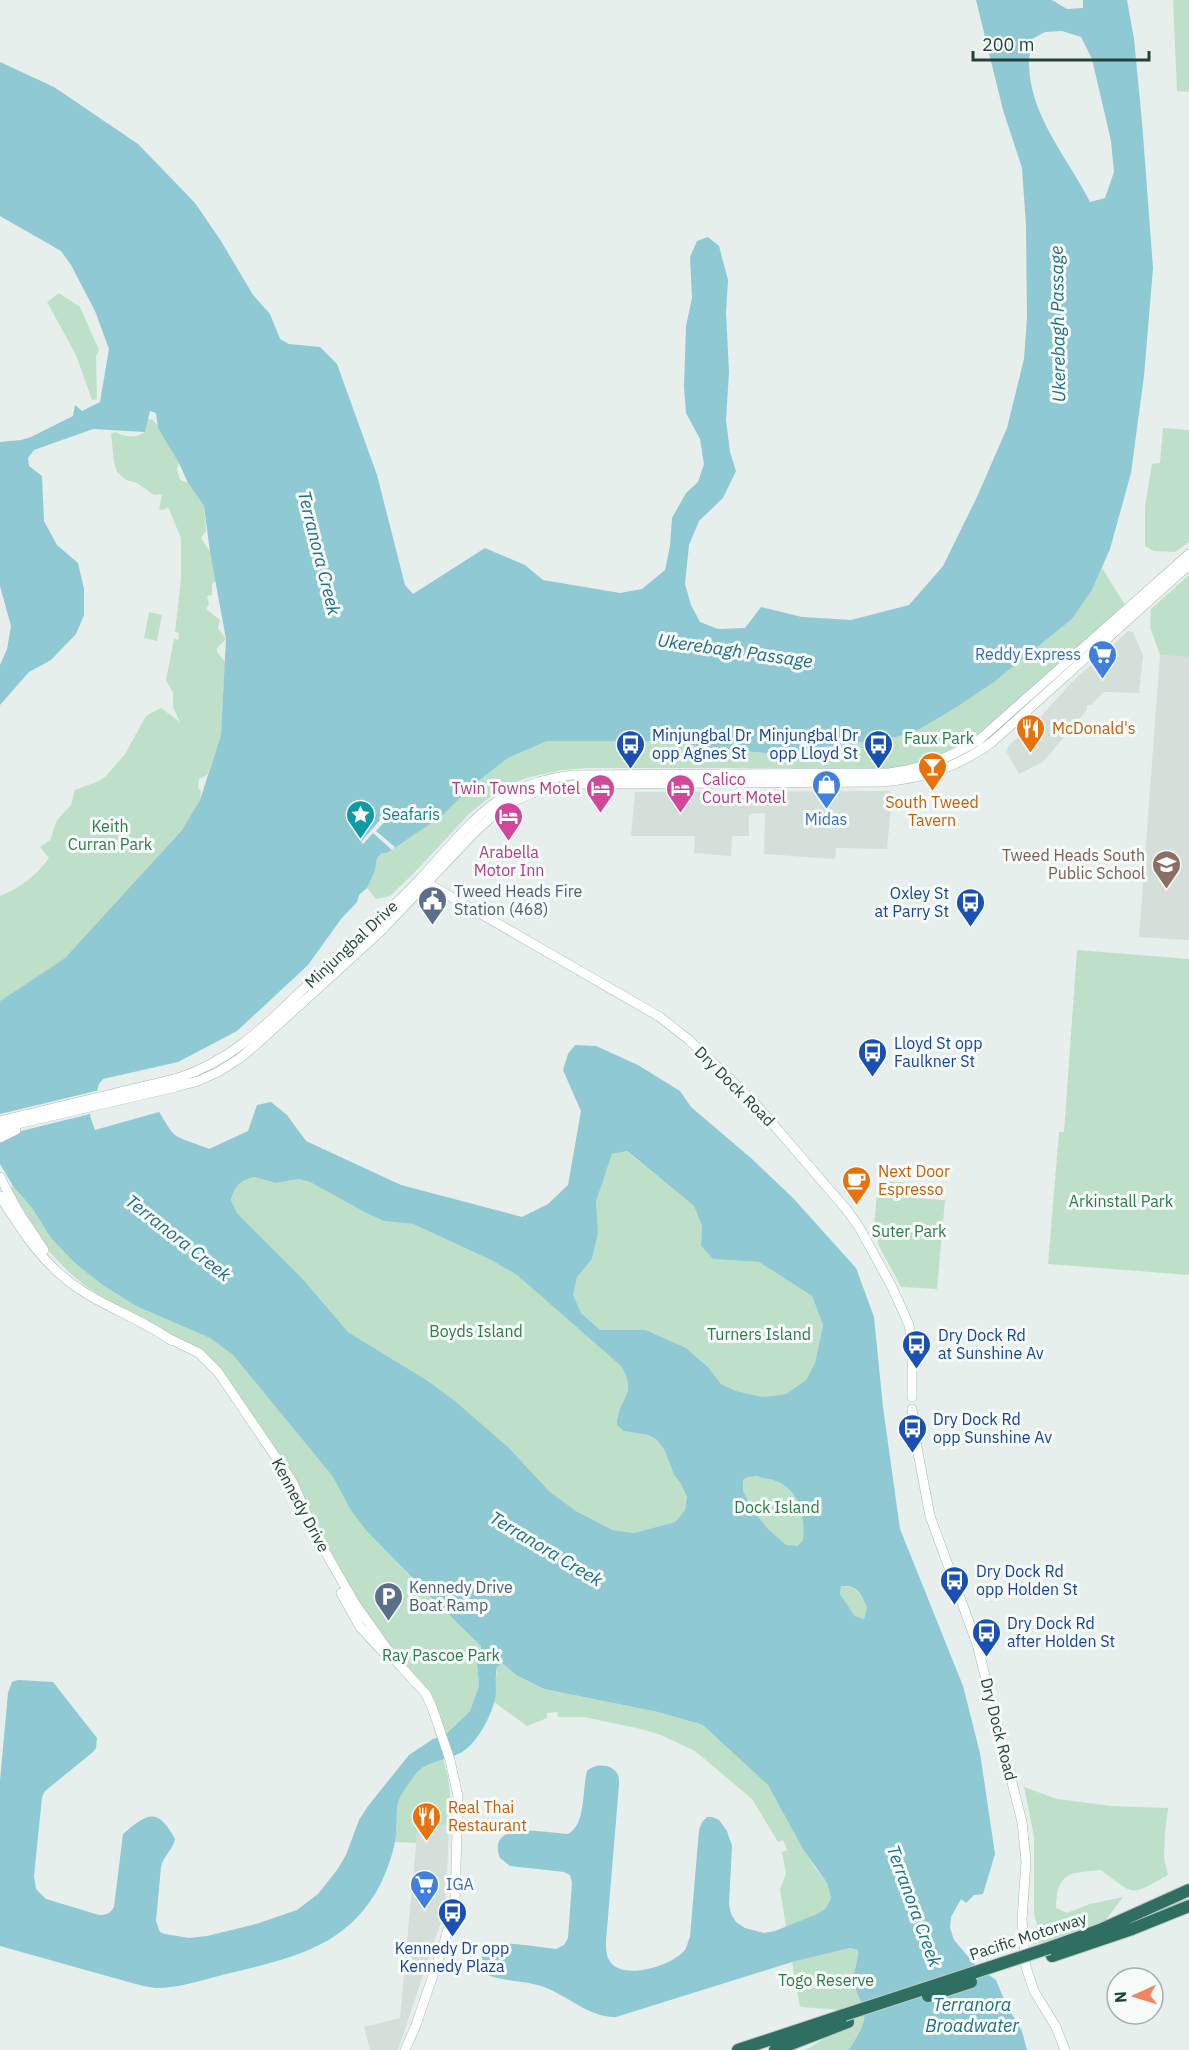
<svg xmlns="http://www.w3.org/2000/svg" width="1189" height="2050" font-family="'IBM Plex Sans',sans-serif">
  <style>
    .built { fill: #d4dfda }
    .green { fill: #bfe0c8 }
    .water { fill: #8ec9d4; fill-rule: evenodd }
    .pier { fill: #e6efeb }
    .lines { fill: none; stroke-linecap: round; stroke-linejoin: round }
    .secondary-casing { stroke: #a4bbb3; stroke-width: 10 }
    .highway-casing { stroke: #c2cac8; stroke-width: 14 }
    .secondary { stroke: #fff; stroke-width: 9 }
    .highway { stroke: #2f6f62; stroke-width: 12 }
    .highway-bridge-casing { stroke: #c2cac8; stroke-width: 14; stroke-linecap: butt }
    .highway-bridge { stroke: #2f6f62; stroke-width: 12 }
    .labels { text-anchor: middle; stroke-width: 6; stroke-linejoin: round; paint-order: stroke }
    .shop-label { font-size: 16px; fill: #366cbe; stroke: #f7fbf9; text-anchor: end }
    .food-label { font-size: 16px; fill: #c56008; stroke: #f7fbf9; text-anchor: start }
    .transit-label { font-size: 16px; fill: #164399; stroke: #f7fbf9; text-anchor: start }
    .park-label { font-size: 16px; fill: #2d7a4b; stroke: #f7fbf9 }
    .hotel-label { font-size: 16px; fill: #b23c85; stroke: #f7fbf9; text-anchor: start }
    .culture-label { font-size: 16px; fill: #0d838f; stroke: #f7fbf9; text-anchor: start }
    .education-label { font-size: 16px; fill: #785e54; stroke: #f7fbf9; text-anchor: end }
    .service-label { font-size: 16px; fill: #4e5e75; stroke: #f7fbf9; text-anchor: start }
    .street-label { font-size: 16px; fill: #24423a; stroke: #f7fbf9 }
    .water-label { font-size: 18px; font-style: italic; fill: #1c6f80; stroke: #f7fbf9 }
  </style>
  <rect width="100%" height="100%" fill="#e6efeb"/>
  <path class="built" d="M1128 631 1133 632 1143 655 1139 693 1104 692 1091 705H1087V710L1043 762 1019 774 1007 753 1008 746 1033 725 1071 683Z
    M1160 655 1189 657V940L1139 937Z
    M890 791 892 794 887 849 836 848 835 859 764 854 765 813 749 814V836H732L731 856 694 853 695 836H631L635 792Z
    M418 1823 449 1826 446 1896 442 1919 398 2050H370L364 2027 400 2018Z"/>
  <path class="green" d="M1173 0H1189V92L1177 91Z
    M59 293 80 307 99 350 96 356 97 399 92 400 76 355 47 302Z
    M148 419 153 420 157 425 179 463 177 469 180 480 188 483 204 506 206 531 201 538 210 552 216 581 212 584V595L207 596 209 604 206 609 220 620 218 628 226 639 217 648V652L225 662 221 735 209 771 207 775 199 779 198 788 201 791 200 800 182 830 65 958 0 1001V896C20 888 36 876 49 858L40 847 50 840 57 820 71 805 75 790 99 781 106 776 125 754 146 716 161 708 180 722 173 707V693L166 680 174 639 178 640 179 633 175 632 181 579V538L168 507 163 510 159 509 162 495 159 494 154 495 137 483 126 480 117 472 114 463 111 434 115 432C126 437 135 439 145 432Z
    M1163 428 1189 430V542L1175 552 1154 551 1145 546V506L1152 464 1160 463Z
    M1102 568 1125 605 978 735 945 756 902 768H587L562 770 526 778 500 789 470 813 413 874 390 896 376 899 367 888 375 871 377 858 382 853H388L442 816 472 786 508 758 547 741H665L717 749 767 753 803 750 896 737 918 730 957 707 994 682 1072 619 1092 590Z
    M1189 575V657L1160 655 1150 627 1151 609Z
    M149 612 162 615 157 641 144 638Z
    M1077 950 1189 959V1275L1048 1264 1059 1132H1064Z
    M626 1151 694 1206 702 1226 701 1246 713 1259 759 1262 812 1296 823 1325 815 1363 806 1380 786 1394 763 1397 736 1391 721 1384 708 1367 686 1348 646 1330H600L581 1313 573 1296 576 1277 592 1259 598 1233 595 1201 612 1154Z
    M254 1177 276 1183 299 1179 310 1182 368 1214 384 1221 413 1224 491 1260 517 1275 621 1366C634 1387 627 1395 617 1416L624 1431 648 1435 656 1439 664 1449 674 1475 681 1484 687 1497 685 1510 675 1522 634 1533 614 1530 576 1511 549 1491 509 1448 428 1381 348 1332 302 1278 237 1213 231 1200C235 1186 239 1181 254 1177Z
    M878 1181 914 1183 912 1198 945 1200 937 1289 901 1287 879 1246 874 1227Z
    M13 1186 32 1208 51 1238 136 1306 210 1338 233 1355 333 1477 350 1509 405 1571 481 1645 477 1662 479 1686 470 1711 445 1735 435 1704 385 1645 370 1621 340 1569 289 1469 215 1362 203 1352C153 1325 97 1303 58 1261 40 1243 28 1218 14 1196L10 1188Z
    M757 1476C764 1479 773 1479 780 1482 801 1493 805 1519 803 1540L797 1546H786L768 1529 752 1509 743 1491V1480L748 1477Z
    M841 1586C858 1586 859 1593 867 1607L864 1619 855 1616 840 1594Z
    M502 1663 516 1675 544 1689 658 1712 703 1725 752 1768 768 1785 815 1868 827 1883 831 1898 826 1908 817 1914 786 1927 780 1889 786 1874 782 1852 787 1850 783 1840 778 1842 752 1799 695 1751 661 1735 641 1729 584 1717H558L557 1712 547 1713V1718L527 1726 494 1702 497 1667Z
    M443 1759C450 1781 453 1802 448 1826L418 1823 416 1843 395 1842C397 1829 396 1816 398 1804 403 1782 422 1764 443 1759Z
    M1024 1787 1057 1799 1112 1806 1168 1808 1165 1833 1164 1858 1168 1875C1129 1896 1137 1897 1101 1870 1070 1873 1057 1871 1056 1908L1067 1913 1090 1904 1123 1897 1105 1921 1052 1940 1031 1945 1037 1924 1034 1914V1836Z
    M850 1948 858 1950C859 1962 852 1971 854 1983 855 1991 860 1998 863 2005 869 2021 856 2036 849 2050H802L809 2048 833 2033 842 2010 800 2007 792 1962Z"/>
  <path class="water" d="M976 0H1052L1067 9 1083 8V0H1127L1134 39 1142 122 1153 268 1144 376 1131 473 1110 549 1092 590 1072 619 994 682 957 707 918 730 896 737 803 750 767 753 717 749 665 741H547L508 758 472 786 442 816 392 850 387 853H382L377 858 375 871 367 888 359 895 357 902 341 919 308 965 237 1031 178 1062 103 1079 99 1084 90 1116 95 1130 159 1112C164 1119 168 1128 173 1133 179 1140 199 1144 209 1149L248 1131 257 1105 271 1102 287 1115 306 1141 401 1185 522 1217 548 1204 568 1185 581 1111 563 1070 568 1054 575 1045 596 1046 638 1065 680 1091 691 1107 752 1159 793 1198 856 1268 874 1317 883 1407 900 1529 963 1686 980 1753 995 1854 983 1894 974 1895 966 1903 961 1899 951 1917 950 1928 954 1940 976 1966 996 1980 1006 2004 1022 2031 1027 2050H849C856 2037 869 2021 863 2006 860 1998 855 1991 854 1983 852 1971 859 1962 858 1950L850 1948 792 1962 616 2017C590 2018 568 1996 544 1987 525 1980 503 1982 485 1974 481 1967 480 1949 490 1945 500 1940 543 1948 556 1949L564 1945 568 1938 572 1883 570 1875 564 1872 510 1866 500 1858C485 1819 548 1833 568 1834 586 1825 582 1790 587 1771 594 1763 613 1763 618 1775 619 1778 619 1782 619 1785L606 1941C606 1947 606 1955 609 1960 621 1982 672 1966 685 1950 687 1947 688 1941 690 1937L699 1830 702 1822 707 1817H712L719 1820 727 1831 732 1846 729 1904 731 1914 736 1922 745 1928 764 1933 775 1931 817 1914 826 1908 831 1898 827 1883 803 1849 768 1785 703 1725 658 1712 544 1689 516 1675 502 1663 497 1667C494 1679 498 1691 494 1703 489 1720 475 1747 458 1754 440 1762 424 1761 412 1779 407 1786 400 1795 398 1803 396 1813 397 1825 396 1835 394 1851 388 1868 381 1883 348 1948 291 1958 226 1974 203 1980 179 1988 155 1988 148 1987 140 1985 132 1983L0 1946V1781L8 1693 12 1682 18 1680 53 1682 97 1738 96 1748 93 1752 45 1791 42 1797 34 1876 36 1889 46 1899 99 1915C106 1915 110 1914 114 1907L123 1834C147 1814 157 1806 175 1839 173 1850 163 1856 161 1867L156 1921 160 1932 165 1934 189 1938 207 1936 256 1924 297 1910 318 1894 337 1870 346 1855 359 1820 368 1806 409 1755 433 1739 445 1735 470 1711 479 1686 477 1662 481 1646 431 1597 365 1529 350 1509 333 1477 233 1355 210 1338 136 1306 100 1283 74 1262 51 1238 32 1208 13 1186 0 1164V1001L65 958 182 830 200 800 221 735 226 639 210 552 204 506 188 483 179 463 158 428 156 413 150 411 145 432 93 429 34 450 28 458 29 466 42 476 44 521 57 545 78 563 84 589V615L76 634 51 660 29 672 0 705V665L7 649 11 626 0 586V442L21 440 31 437 73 416 75 405 82 411 100 402 109 349 95 311 71 265 61 251 0 216V62L54 87 138 144 195 203 221 241 253 295 270 314 280 339 289 344 320 347 337 364 377 475 405 585 413 594 485 548 525 565 543 580 620 593 642 589 665 570 670 546 672 518 686 493 698 482 704 464 700 439 686 413 684 387 686 326 692 298 690 257 697 241 708 237 719 246 728 280 726 312 729 372 726 420 730 452 736 471 723 498 699 521 689 545 685 584 691 605 700 622 718 629 745 628 761 607 802 617 851 620 909 605 943 566 977 497 1007 428 1024 359 1027 318 1026 225 1022 168 1003 110ZM1062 31 1081 37 1092 59 1111 141 1114 172 1105 198 1090 202C1068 158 1029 115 1029 63 1029 55 1031 47 1032 39L1045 32ZM627 1151 694 1206 702 1226 701 1246 713 1259 759 1262 812 1296 823 1325 815 1363 806 1380 786 1394 763 1397 736 1391 721 1384 708 1367 686 1348 646 1330H600L581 1313 573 1295 577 1277 592 1259 598 1233 596 1201 612 1154ZM254 1177 276 1183 299 1179 310 1182 368 1214 384 1221 413 1224 491 1260 517 1275 621 1366C639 1396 617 1398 617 1425L624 1431 648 1435 656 1439 664 1449 674 1475 681 1484 687 1497 685 1510 675 1522 634 1533 613 1530 576 1511 549 1491 509 1448 456 1402 428 1381 348 1332 302 1278 237 1213 231 1200C235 1186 239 1181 254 1177ZM757 1476C764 1479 773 1479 779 1482 801 1493 805 1519 803 1540L797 1546 786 1545 768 1529 752 1509 743 1491V1480L748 1477ZM841 1586C858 1585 860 1593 867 1607L864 1619 855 1616 840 1594Z"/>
  <path class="pier" d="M386 813 390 816 376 831 395 847 392 850 373 833 363 844 361 842Z
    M100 1090 94 1113 13 1133 0 1143V1114Z"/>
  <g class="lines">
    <defs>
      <path id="secondary" d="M422 880 660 1017 689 1040 753 1101 846 1209 859 1227 892 1287 909 1325 912 1344V1397
        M0 1121 178 1078C237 1059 272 1018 316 977 351 945 387 914 419 880 470 826 492 785 572 775L889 773C923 769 950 757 979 740L1189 554
        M0 1128 176 1087 198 1081 218 1072 240 1058 258 1043 380 932 476 831 495 814 514 801 538 791 582 784 882 782C923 779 957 767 991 743L1189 565
        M0 1138 16 1130
        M0 1177 18 1211 44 1250
        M0 1196C23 1233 46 1269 84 1292 112 1310 145 1321 172 1341
        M168 1338 199 1353 218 1372 292 1481 319 1541 354 1602 395 1660 426 1694 432 1707 450 1760 458 1796 455 1901 445 1940 416 2025 405 2050
        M912 1409 915 1437 930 1516 977 1644 1022 1822 1026 1861 1022 1920 1026 1967 1034 1991 1056 2027 1065 2050
        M341 1593 360 1627 383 1652"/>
      <path id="highway" d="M1049 1948 1100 1930 1189 1890
        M1052 1956 1132 1929 1189 1906
        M738 2050 844 2015
        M775 2050 848 2022"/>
    </defs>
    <use href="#secondary" class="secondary-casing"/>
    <use href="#highway" class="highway-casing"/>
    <use href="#secondary" class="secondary"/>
    <use href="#highway" class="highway"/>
    <defs>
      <path id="highway-bridge" d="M928 1996 971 1982
        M844 2015 1049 1948"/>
    </defs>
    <use href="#highway-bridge" class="highway-bridge-casing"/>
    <use href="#highway-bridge" class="highway-bridge"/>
  </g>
  <defs>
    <symbol id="supermarket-pin" viewBox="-11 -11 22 30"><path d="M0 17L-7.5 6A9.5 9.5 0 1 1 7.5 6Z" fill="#3f7fe0" stroke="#f7fbf9"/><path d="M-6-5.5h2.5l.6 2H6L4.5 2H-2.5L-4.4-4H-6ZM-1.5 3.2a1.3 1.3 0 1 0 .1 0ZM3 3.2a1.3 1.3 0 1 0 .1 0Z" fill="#fff"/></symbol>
    <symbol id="restaurant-pin" viewBox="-11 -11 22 30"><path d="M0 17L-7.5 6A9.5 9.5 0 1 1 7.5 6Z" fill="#e8710a" stroke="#f7fbf9"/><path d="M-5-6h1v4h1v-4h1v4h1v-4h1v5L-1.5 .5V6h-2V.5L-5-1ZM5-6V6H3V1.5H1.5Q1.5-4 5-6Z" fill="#fff"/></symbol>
    <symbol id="bus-pin" viewBox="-11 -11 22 30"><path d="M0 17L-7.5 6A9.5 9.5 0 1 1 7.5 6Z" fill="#1a4fb4" stroke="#f7fbf9"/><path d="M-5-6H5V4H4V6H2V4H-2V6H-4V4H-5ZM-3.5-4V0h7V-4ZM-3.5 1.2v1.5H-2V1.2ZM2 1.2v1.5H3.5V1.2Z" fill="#fff"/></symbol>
    <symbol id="bar-pin" viewBox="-11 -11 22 30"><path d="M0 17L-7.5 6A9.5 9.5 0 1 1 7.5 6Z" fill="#e8710a" stroke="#f7fbf9"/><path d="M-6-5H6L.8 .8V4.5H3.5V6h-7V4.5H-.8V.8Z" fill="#fff"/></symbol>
    <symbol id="shop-pin" viewBox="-11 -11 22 30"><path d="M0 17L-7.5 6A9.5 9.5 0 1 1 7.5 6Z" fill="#3f7fe0" stroke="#f7fbf9"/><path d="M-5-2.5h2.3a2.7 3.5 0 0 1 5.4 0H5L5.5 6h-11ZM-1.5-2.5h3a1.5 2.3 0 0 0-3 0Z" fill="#fff"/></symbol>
    <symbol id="hotel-pin" viewBox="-11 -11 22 30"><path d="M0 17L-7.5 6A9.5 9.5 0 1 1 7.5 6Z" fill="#d1479c" stroke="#f7fbf9"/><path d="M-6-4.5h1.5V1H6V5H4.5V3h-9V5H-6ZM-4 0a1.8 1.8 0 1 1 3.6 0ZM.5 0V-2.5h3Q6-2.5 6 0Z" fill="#fff"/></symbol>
    <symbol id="sight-pin" viewBox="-11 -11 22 30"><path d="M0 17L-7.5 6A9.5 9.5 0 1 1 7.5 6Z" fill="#0f9aa8" stroke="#f7fbf9"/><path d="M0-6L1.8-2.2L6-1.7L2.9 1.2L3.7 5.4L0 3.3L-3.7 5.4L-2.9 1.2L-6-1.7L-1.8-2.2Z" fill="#fff"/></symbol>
    <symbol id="school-pin" viewBox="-11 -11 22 30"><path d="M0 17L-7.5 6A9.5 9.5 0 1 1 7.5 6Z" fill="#8d6e63" stroke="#f7fbf9"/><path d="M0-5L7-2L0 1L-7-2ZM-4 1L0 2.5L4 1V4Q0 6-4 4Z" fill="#fff"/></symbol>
    <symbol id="civic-pin" viewBox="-11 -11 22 30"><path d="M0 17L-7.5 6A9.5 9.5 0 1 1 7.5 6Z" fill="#5c6f8a" stroke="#f7fbf9"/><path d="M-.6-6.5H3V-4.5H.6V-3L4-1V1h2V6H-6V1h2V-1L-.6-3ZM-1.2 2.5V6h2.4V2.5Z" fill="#fff"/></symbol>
    <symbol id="cafe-pin" viewBox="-11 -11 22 30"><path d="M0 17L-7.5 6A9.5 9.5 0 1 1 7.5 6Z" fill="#e8710a" stroke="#f7fbf9"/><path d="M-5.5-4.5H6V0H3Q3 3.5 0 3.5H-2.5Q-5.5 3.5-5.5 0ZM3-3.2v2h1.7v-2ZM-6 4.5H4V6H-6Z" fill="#fff"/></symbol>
    <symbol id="parking-pin" viewBox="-11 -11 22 30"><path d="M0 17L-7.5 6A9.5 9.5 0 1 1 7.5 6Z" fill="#5c6f8a" stroke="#f7fbf9"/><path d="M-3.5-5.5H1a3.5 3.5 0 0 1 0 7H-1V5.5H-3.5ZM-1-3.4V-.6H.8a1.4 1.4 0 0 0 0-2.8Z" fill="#fff"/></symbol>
  </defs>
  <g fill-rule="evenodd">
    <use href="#supermarket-pin" x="1086" y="638" width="33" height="45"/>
    <use href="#restaurant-pin" x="1014" y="712" width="33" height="45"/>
    <use href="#bus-pin" x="614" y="728" width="33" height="45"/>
    <use href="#bus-pin" x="862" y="728" width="33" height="45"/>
    <use href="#bar-pin" x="916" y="750" width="33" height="45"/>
    <use href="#shop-pin" x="810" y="768" width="33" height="45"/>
    <use href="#hotel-pin" x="584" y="772" width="33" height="45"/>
    <use href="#hotel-pin" x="664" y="772" width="33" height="45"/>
    <use href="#sight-pin" x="344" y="798" width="33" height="45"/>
    <use href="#hotel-pin" x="492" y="800" width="33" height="45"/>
    <use href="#school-pin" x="1150" y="848" width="33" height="45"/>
    <use href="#civic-pin" x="416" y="884" width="33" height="45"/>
    <use href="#bus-pin" x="954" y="886" width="33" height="45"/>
    <use href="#bus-pin" x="856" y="1036" width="33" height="45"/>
    <use href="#cafe-pin" x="840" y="1164" width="33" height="45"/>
    <use href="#bus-pin" x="900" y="1328" width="33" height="45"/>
    <use href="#bus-pin" x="896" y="1412" width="33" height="45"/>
    <use href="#bus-pin" x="938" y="1564" width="33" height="45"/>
    <use href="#parking-pin" x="372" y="1580" width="33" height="45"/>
    <use href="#bus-pin" x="970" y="1616" width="33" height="45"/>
    <use href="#restaurant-pin" x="410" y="1800" width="33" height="45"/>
    <use href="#supermarket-pin" x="408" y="1868" width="33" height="45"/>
    <use href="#bus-pin" x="436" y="1896" width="33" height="45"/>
  </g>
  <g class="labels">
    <g class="shop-label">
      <text x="1081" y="660">Reddy Express</text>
      <text x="826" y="825" text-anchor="middle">Midas</text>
      <text x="446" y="1890" text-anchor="start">IGA</text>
    </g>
    <g class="food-label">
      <text x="1052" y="734">McDonald's</text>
      <text x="932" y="808" text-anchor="middle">South Tweed<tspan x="932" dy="18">Tavern</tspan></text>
      <text x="878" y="1177">Next Door<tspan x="878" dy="18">Espresso</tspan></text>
      <text x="448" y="1813">Real Thai<tspan x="448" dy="18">Restaurant</tspan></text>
    </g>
    <g class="transit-label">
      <text x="652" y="741">Minjungbal Dr<tspan x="652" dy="18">opp Agnes St</tspan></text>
      <text x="858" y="741" text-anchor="end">Minjungbal Dr<tspan x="858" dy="18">opp Lloyd St</tspan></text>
      <text x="949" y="899" text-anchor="end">Oxley St<tspan x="949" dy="18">at Parry St</tspan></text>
      <text x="894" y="1049">Lloyd St opp<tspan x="894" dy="18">Faulkner St</tspan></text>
      <text x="938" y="1341">Dry Dock Rd<tspan x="938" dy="18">at Sunshine Av</tspan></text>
      <text x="933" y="1425">Dry Dock Rd<tspan x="933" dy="18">opp Sunshine Av</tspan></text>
      <text x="976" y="1577">Dry Dock Rd<tspan x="976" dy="18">opp Holden St</tspan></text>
      <text x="1007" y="1629">Dry Dock Rd<tspan x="1007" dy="18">after Holden St</tspan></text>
      <text x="452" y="1954" text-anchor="middle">Kennedy Dr opp<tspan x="452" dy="18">Kennedy Plaza</tspan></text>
    </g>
    <g class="park-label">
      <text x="939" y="744">Faux Park</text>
      <text x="110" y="832">Keith<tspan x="110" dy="18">Curran Park</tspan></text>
      <text x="1121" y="1207">Arkinstall Park</text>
      <text x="909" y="1237">Suter Park</text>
      <text x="476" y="1337">Boyds Island</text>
      <text x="759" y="1340">Turners Island</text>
      <text x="777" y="1513">Dock Island</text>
      <text x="441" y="1661">Ray Pascoe Park</text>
      <text x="826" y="1986">Togo Reserve</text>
    </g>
    <g class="hotel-label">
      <text x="702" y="785">Calico<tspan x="702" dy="18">Court Motel</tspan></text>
      <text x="580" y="794" text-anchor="end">Twin Towns Motel</text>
      <text x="509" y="858" text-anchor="middle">Arabella<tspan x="509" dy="18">Motor Inn</tspan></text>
    </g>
    <g class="culture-label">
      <text x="382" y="820">Seafaris</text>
    </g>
    <g class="education-label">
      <text x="1145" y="861">Tweed Heads South<tspan x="1145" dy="18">Public School</tspan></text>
    </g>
    <g class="service-label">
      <text x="454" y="897">Tweed Heads Fire<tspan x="454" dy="18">Station (468)</tspan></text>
      <text x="409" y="1593">Kennedy Drive<tspan x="409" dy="18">Boat Ramp</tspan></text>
    </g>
    <g class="street-label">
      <text transform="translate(351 944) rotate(-43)" y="6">Minjungbal Drive</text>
      <text transform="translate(735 1086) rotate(45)" y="6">Dry Dock Road</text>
      <text transform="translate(301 1505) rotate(62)" y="6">Kennedy Drive</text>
      <text transform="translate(999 1729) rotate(76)" y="6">Dry Dock Road</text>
      <text transform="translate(1028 1936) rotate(-18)" y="6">Pacific Motorway</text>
    </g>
    <g class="water-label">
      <text transform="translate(1058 324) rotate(-91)" y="6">Ukerebagh Passage</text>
      <text transform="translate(319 553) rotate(76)" y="6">Terranora Creek</text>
      <text transform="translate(735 651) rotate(8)" y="6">Ukerebagh Passage</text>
      <text transform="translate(178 1238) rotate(38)" y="6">Terranora Creek</text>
      <text transform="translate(546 1549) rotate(31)" y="6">Terranora Creek</text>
      <text transform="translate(914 1906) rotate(70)" y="6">Terranora Creek</text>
      <text x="972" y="2011">Terranora<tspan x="972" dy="21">Broadwater</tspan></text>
    </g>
  </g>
  <g transform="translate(1135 1996) rotate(266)"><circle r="28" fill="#f7fbf9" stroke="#a3b1ad" stroke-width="1.5"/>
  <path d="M0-4.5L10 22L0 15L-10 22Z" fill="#f4845f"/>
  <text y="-9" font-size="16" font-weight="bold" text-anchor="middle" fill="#24423a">N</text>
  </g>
  <path d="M973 51v9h176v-9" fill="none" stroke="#24423a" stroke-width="3"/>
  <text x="982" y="51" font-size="18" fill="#24423a" stroke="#f7fbf9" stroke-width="4.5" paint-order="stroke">200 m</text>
</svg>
